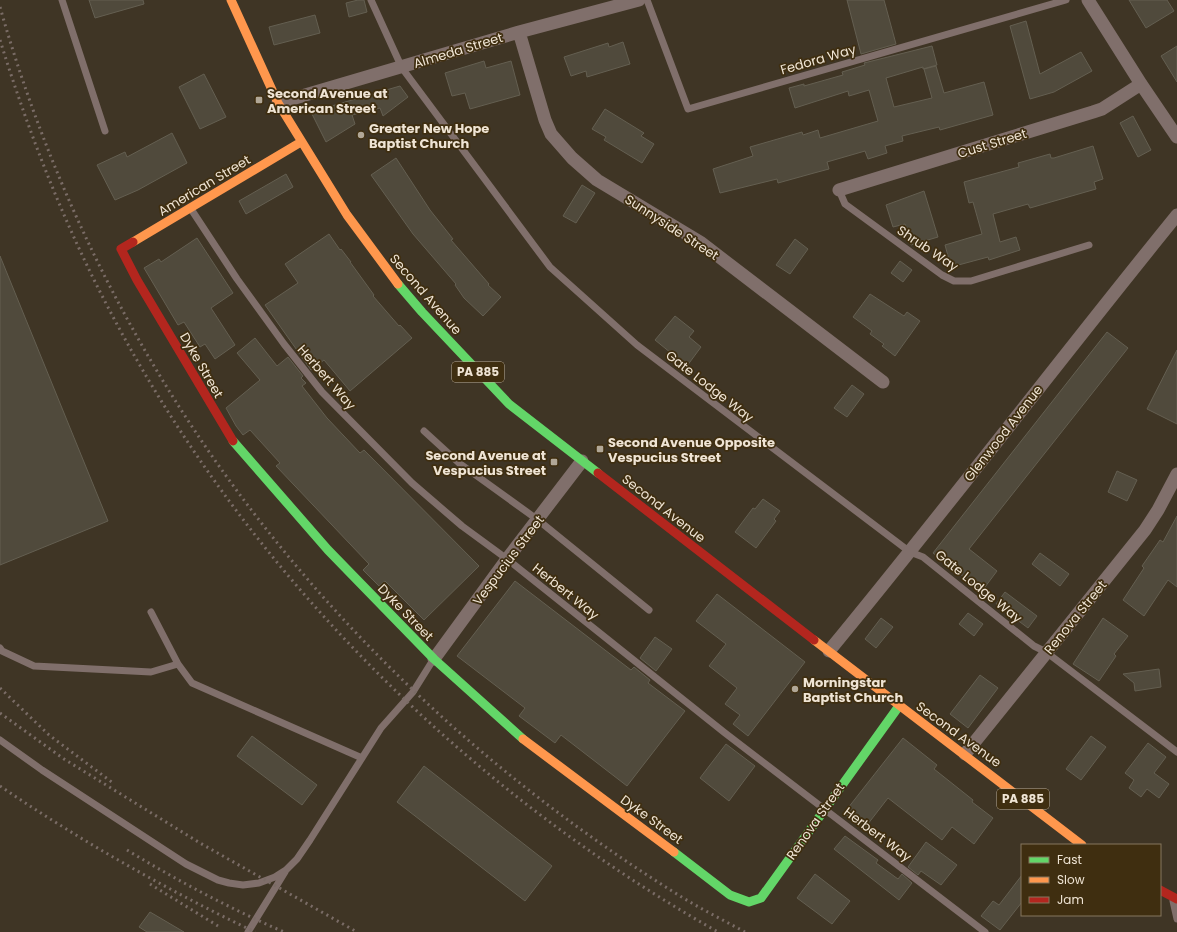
<svg xmlns="http://www.w3.org/2000/svg" width="1177" height="932" font-family="Poppins,sans-serif">
  <style>
    .building { fill: #504a3c; stroke: #645f51 }
    .lines { fill: none; stroke-linecap: round; stroke-linejoin: round }
    .lane { stroke: #806f6b; stroke-width: 7 }
    .street { stroke: #806f6b; stroke-width: 13 }
    .fast { stroke: #63d668; stroke-width: 9 }
    .slow { stroke: #ff974d; stroke-width: 9 }
    .jam { stroke: #b3261e; stroke-width: 9 }
    .rail { stroke: #7a6c66; stroke-width: 3; stroke-dasharray: 2 4; stroke-linecap: butt }
    .poi-dot { fill: #b1a797; stroke: #3f2e10; stroke-width: 1.5 }
    .labels { text-anchor: middle; stroke-width: 3.5; stroke-linejoin: round; paint-order: stroke }
    .shield { fill: #3f2e10; stroke: #baad99; stroke-width: 1 }
    .shield-label { font-size: 12px; font-weight: bold; fill: #efe4d4 }
    .street-label { font-size: 13px; fill: #efe4d4; stroke: #3f2e10 }
    .poi-label { font-size: 13px; font-weight: bold; fill: #efe4d4; stroke: #3f2e10; text-anchor: start }
  </style>
  <rect width="100%" height="100%" fill="#3f3525"/>
  <path class="building" d="M89 0H143L144 4 95 18Z
    M358 0H364L367 12 349 17 346 3Z
    M847 0H884L896 44 861 54Z
    M1129 0H1167L1174 11 1146 28Z
    M315 15 320 33 274 45 269 27Z
    M1026 21 1040 74 1081 52 1092 71 1054 92 1030 99 1010 26Z
    M623 42 630 64 587 77 586 71 571 76 564 57 608 43 609 47Z
    M932 46 937 65 923 69V67L886 78 894 107 932 98 924 69 936 66 944 93 984 82 993 115 940 130 939 127 902 136 903 141 885 146 887 153 868 159 865 151 827 162 829 169 814 173 778 183 777 179 720 193 713 169 753 156 750 147 802 132 803 135 818 130 820 138 878 121 869 90 849 96 848 91 795 108 789 88 804 84V86L843 75 842 72 865 65 864 63Z
    M1177 46V82L1161 56Z
    M484 61 486 68 511 61 520 95 470 109 465 93 452 96 445 73Z
    M204 74 226 117 200 129 179 87Z
    M400 86 408 97 383 116 380 108 352 115 355 124 326 142 311 112Z
    M605 109 644 133 641 136 654 144 642 163 604 140 606 137 592 129Z
    M1133 116 1151 150 1138 157 1120 123Z
    M172 133 187 163 138 190 115 200 97 165 125 152 127 157Z
    M1093 146 1103 179 1094 182 1096 189 1030 208 1028 204 993 214 1000 242 1016 237 1020 250 989 260 988 257 951 267 945 245 982 234 973 202 969 203 964 182 1019 167 1018 163 1050 154 1051 158H1054Z
    M396 158 430 210 453 239 451 240 489 284 488 285 501 297 483 316 464 298 455 285 456 284 413 234 371 175Z
    M286 174 293 187 246 214 239 201Z
    M582 185 595 193 576 223 563 216Z
    M924 191 938 237 911 245 905 224 893 227 886 205Z
    M329 234 340 250 341 249 351 262H350L374 295 373 296 399 326 400 325 412 338 350 391 324 360 311 370 265 305 298 283 285 264Z
    M197 238 233 293 211 308 235 345 215 359 205 344 200 347 184 322 178 325 144 268 159 259 161 262Z
    M795 239 808 249 790 274 776 265Z
    M0 256 108 521 0 565Z
    M900 261 912 270 903 282 891 273Z
    M870 294 904 316 907 312 920 321 895 356 882 346 884 344 870 334 872 331 853 317Z
    M675 316 694 331 689 337 701 347 687 366 655 340Z
    M1107 332 1128 348 969 549 997 571 982 591 933 553Z
    M255 338 277 366 288 357 303 376 301 378 306 383 302 386 327 418 360 453 364 450 479 566 424 620 385 581 379 586 363 570 369 564 276 466 280 463 250 430 243 435 236 426 226 408 260 380 237 353Z
    M1177 350V424L1147 409Z
    M852 385 864 394 847 417 834 408Z
    M1117 471 1137 480 1127 501 1108 492Z
    M763 499 780 511 774 519 776 521 756 548 735 532 753 508 755 509Z
    M1177 516V587L1168 580 1144 616 1123 600 1144 568 1142 566 1160 540 1163 542Z
    M1040 553 1069 574 1060 586 1032 564Z
    M515 581 631 670 634 667 650 680 648 683 685 711 627 786 561 735 555 743 519 716 525 708 457 656Z
    M1005 592 1037 616 1028 628 996 604Z
    M717 594 805 662 748 736 733 724 740 715 725 704 737 688 709 666 726 644 696 621Z
    M968 613 983 624 974 636 959 624Z
    M881 618 893 627 876 648 865 639Z
    M1103 618 1128 636 1114 654 1116 656 1099 681 1073 664Z
    M655 637 672 649 656 671 640 658Z
    M1159 669 1161 687 1135 691 1134 683 1123 674Z
    M980 675 998 688 968 728 950 714Z
    M252 736 317 785 302 805 237 756Z
    M1091 736 1106 747 1081 780 1066 769Z
    M903 738 937 765 934 769 973 800 972 802 993 818 974 844 952 827 942 840 888 798 864 829 844 813Z
    M1148 743 1166 757 1154 773 1169 784 1159 798 1147 789 1141 797 1129 788 1134 780 1125 773Z
    M726 744 755 766 729 801 700 778Z
    M424 766 552 866 525 901 397 802Z
    M845 836 878 860 876 863 898 879 902 874 912 883 899 900 834 849Z
    M926 842 957 865 941 885 921 871 918 875 908 867Z
    M815 874 850 901 832 924 797 898Z
    M1022 875V902L1000 930 981 916 993 901 999 905Z
    M150 912 184 932H147L139 927Z"/>
  <g class="lines">
    <path class="lane" d="M62 0 105 131
      M371 0 402 68 550 267 637 345 910 552 923 557 1034 646 1046 652 1177 752
      M647 0 688 109 1066 0
      M839 190 845 204 942 275 954 281H971L1089 245
      M191 209 237 279 284 344 322 392 412 483 462 526 507 559 725 733 985 932
      M424 431 459 463 538 520 649 610
      M151 612 178 664 192 683 362 758
      M0 648 2 651 34 666 151 672 178 664
      M0 740 42 770 186 864 218 880 229 883 243 885 259 883 275 877 286 870 297 859 310 840 381 728 413 692 433 660
      M1173 901 1177 919
      M248 932 285 872"/>
    <path class="street" d="M1088 0 1141 84 1177 137
      M519 32 545 120 551 134 572 158 597 180 700 242 883 382
      M278 103 519 32 639 0
      M839 190 1093 112 1102 109 1141 84
      M829 651C948 507 1060 359 1177 215
      M434 659 507 559 582 461
      M965 754 1145 530 1158 510 1177 474"/>
    <path class="fast" d="M398 284 422 312 509 404 598 473
      M233 441 328 550 434 659 523 739
      M674 852 730 895 749 902 761 898 899 706"/>
    <path class="slow" d="M231 0 278 103 347 215 398 284
      M133 242 301 142
      M814 640 1082 845
      M523 739 674 852"/>
    <path class="jam" d="M133 242 121 249 137 280 233 441
      M598 473 814 640
      M1160 890 1177 899"/>
    <path class="rail" d="M0 7C107 385 349 690 680 896 701 909 723 920 745 932
      M0 40C29 134 65 226 111 313 247 572 464 788 718 932
      M0 688 49 735 113 783
      M0 713 64 759 200 843 357 932
      M0 786C81 841 167 890 255 932
      M127 850C178 881 229 908 284 932
      M150 884 218 926"/>
  </g>
  <g class="poi-dot">
    <rect x="255" y="96" width="8" height="8" rx="2"/>
    <circle cx="361" cy="135" r="4"/>
    <rect x="596" y="445" width="8" height="8" rx="2"/>
    <rect x="550" y="458" width="8" height="8" rx="2"/>
    <circle cx="795" cy="689" r="4"/>
  </g>
  <g class="labels">
    <g class="shield">
      <rect x="452" y="362" width="52" height="20" rx="3"/>
      <rect x="997" y="789" width="52" height="20" rx="3"/>
    </g>
    <g class="shield-label">
      <text x="478" y="376">PA 885</text>
      <text x="1023" y="803">PA 885</text>
    </g>
    <g class="street-label">
      <text transform="translate(458 50) rotate(-17)" y="5">Almeda Street</text>
      <text transform="translate(818 59) rotate(-16)" y="5">Fedora Way</text>
      <text transform="translate(992 143) rotate(-17)" y="5">Cust Street</text>
      <text transform="translate(204 185) rotate(-31)" y="5">American Street</text>
      <text transform="translate(672 227) rotate(33)" y="5">Sunnyside Street</text>
      <text transform="translate(928 248) rotate(34)" y="5">Shrub Way</text>
      <text transform="translate(426 294) rotate(49)" y="5">Second Avenue</text>
      <text transform="translate(202 365) rotate(60)" y="5">Dyke Street</text>
      <text transform="translate(327 377) rotate(49)" y="5">Herbert Way</text>
      <text transform="translate(710 386) rotate(38)" y="5">Gate Lodge Way</text>
      <text transform="translate(1003 433) rotate(-52)" y="5">Glenwood Avenue</text>
      <text transform="translate(664 508) rotate(38)" y="5">Second Avenue</text>
      <text transform="translate(508 560) rotate(-53)" y="5">Vespucius Street</text>
      <text transform="translate(979 586) rotate(39)" y="5">Gate Lodge Way</text>
      <text transform="translate(566 591) rotate(39)" y="5">Herbert Way</text>
      <text transform="translate(406 612) rotate(46)" y="5">Dyke Street</text>
      <text transform="translate(1075 617) rotate(-51)" y="5">Renova Street</text>
      <text transform="translate(959 734) rotate(36)" y="5">Second Avenue</text>
      <text transform="translate(652 819) rotate(36)" y="5">Dyke Street</text>
      <text transform="translate(815 821) rotate(-55)" y="5">Renova Street</text>
      <text transform="translate(878 834) rotate(37)" y="5">Herbert Way</text>
    </g>
    <g class="poi-label">
      <text x="267" y="98">Second Avenue at<tspan x="267" dy="15">American Street</tspan></text>
      <text x="369" y="133">Greater New Hope<tspan x="369" dy="15">Baptist Church</tspan></text>
      <text x="608" y="447">Second Avenue Opposite<tspan x="608" dy="15">Vespucius Street</tspan></text>
      <text x="546" y="460" text-anchor="end">Second Avenue at<tspan x="546" dy="15">Vespucius Street</tspan></text>
      <text x="803" y="687">Morningstar<tspan x="803" dy="15">Baptist Church</tspan></text>
    </g>
  </g>
  <rect x="1021" y="844" width="140" height="72" fill="#3f2e10" stroke="#85775e"/>
  <rect x="1029" y="857" width="20" height="6" fill="#63d668" stroke="#85775e"/>
  <text x="1057" y="864" font-size="12" fill="#efe4d4">Fast</text>
  <rect x="1029" y="877" width="20" height="6" fill="#ff974d" stroke="#85775e"/>
  <text x="1057" y="884" font-size="12" fill="#efe4d4">Slow</text>
  <rect x="1029" y="897" width="20" height="6" fill="#b3261e" stroke="#85775e"/>
  <text x="1057" y="904" font-size="12" fill="#efe4d4">Jam</text>
</svg>
